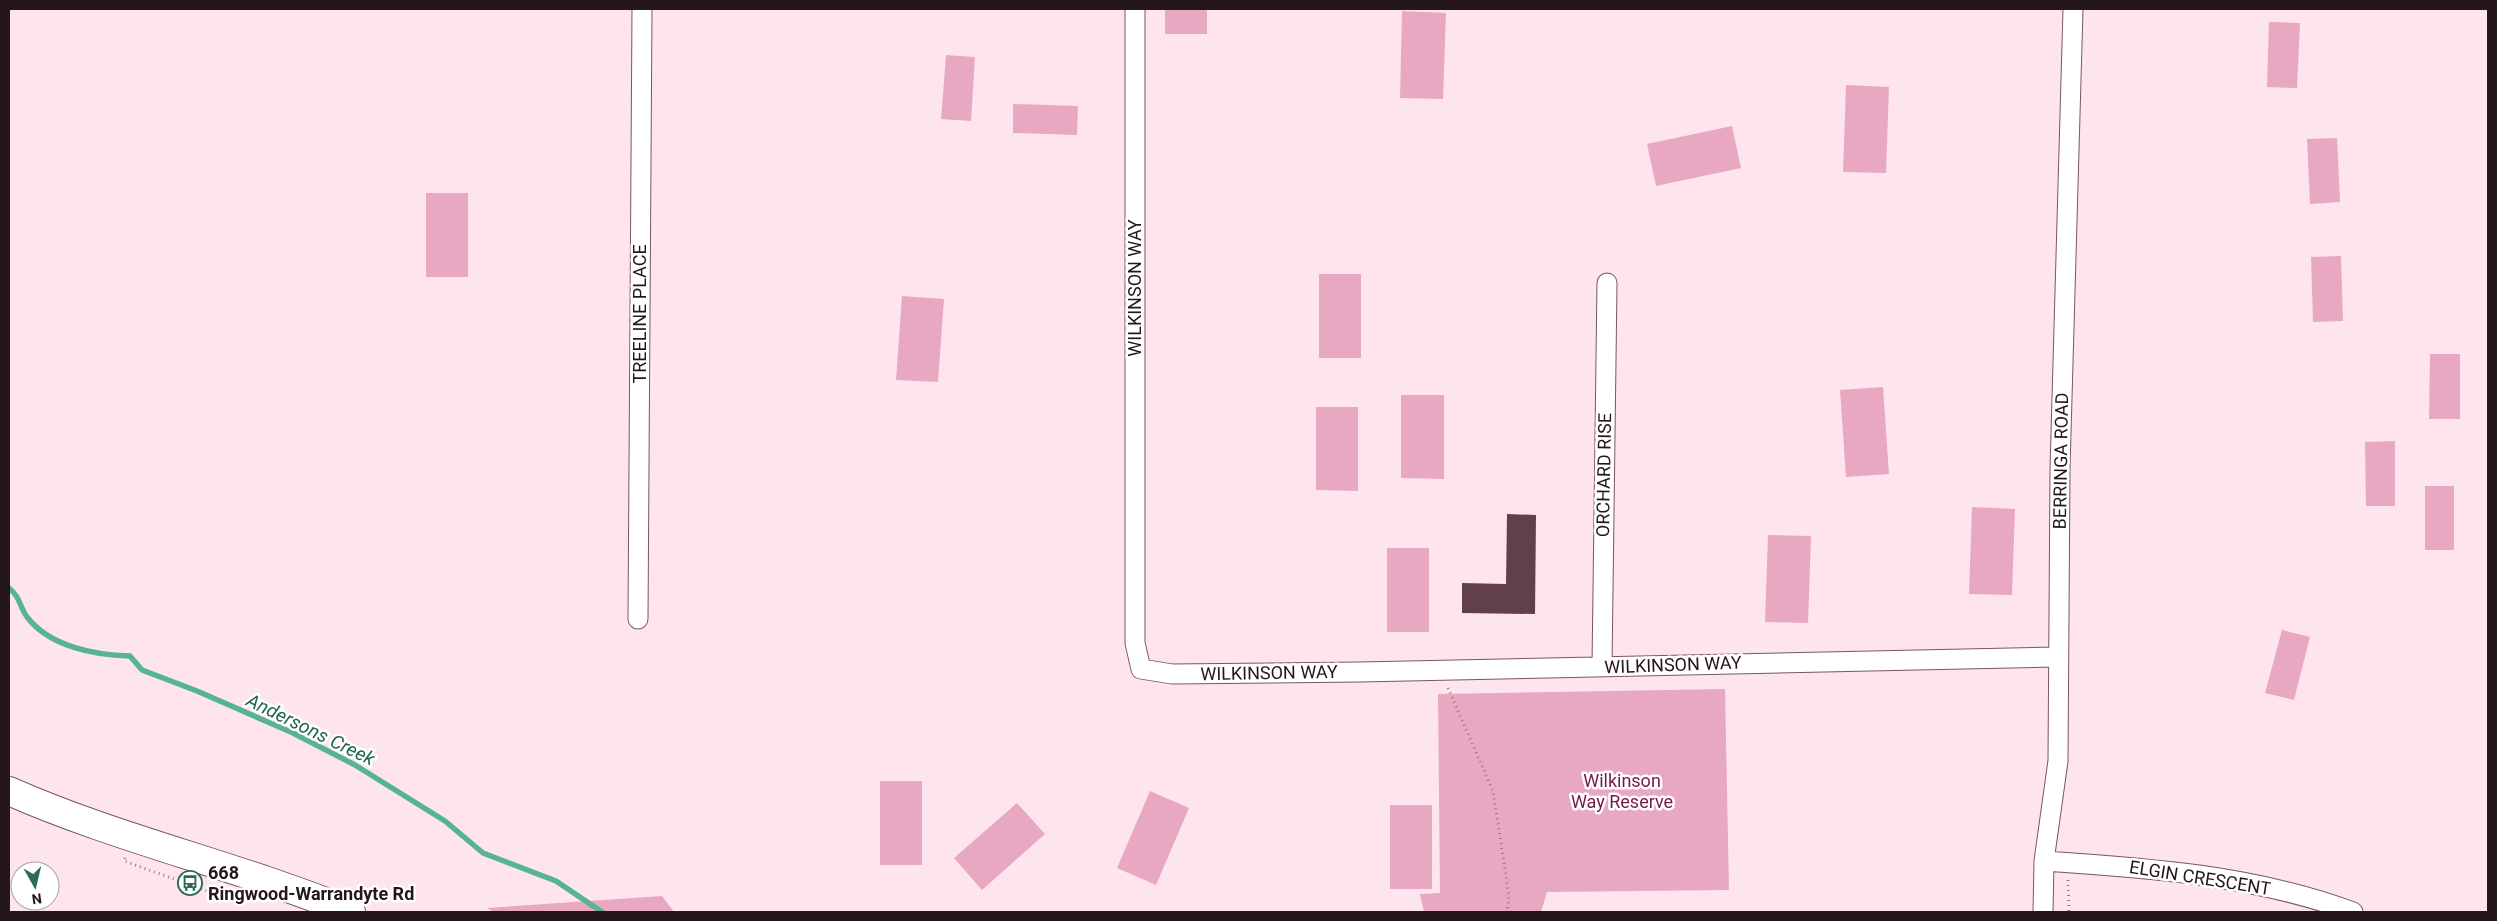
<svg xmlns="http://www.w3.org/2000/svg" width="2497" height="921" font-family="Roboto,sans-serif">
  <style>
    .green { fill: #e9a8c1 }
    .lines { fill: none; stroke-linecap: round; stroke-linejoin: round }
    .stream { stroke: #56b494; stroke-width: 5.5 }
    .building { fill: #61404c }
    .street-casing { stroke: #795663; stroke-width: 21 }
    .primary-casing { stroke: #795663; stroke-width: 30 }
    .path { stroke: #917d84; stroke-width: 3; stroke-dasharray: 1 4; stroke-linecap: butt }
    .street { stroke: #fff; stroke-width: 19 }
    .primary { stroke: #fff; stroke-width: 28 }
    .labels { text-anchor: middle; stroke-width: 5; stroke-linejoin: round; paint-order: stroke }
    .street-label { font-size: 18px; fill: #25161c; stroke: #fff }
    .park-label { font-size: 18px; fill: #751947; stroke: #fff }
    .poi-label { font-size: 18px; font-weight: bold; fill: #25161c; stroke: #fff; text-anchor: start }
    .water-label { font-size: 19px; font-style: italic; fill: #1c644e; stroke: #fff }
  </style>
  <rect width="100%" height="100%" fill="#fde4ed"/>
  <path class="green" d="M1165 9H1207V34H1165Z
    M1402 11 1446 13 1443 99 1400 98Z
    M2269 22 2300 23 2297 88 2267 87Z
    M946 55 975 57 971 121 941 119Z
    M1846 85 1889 87 1886 173 1843 172Z
    M1013 104 1078 106 1077 135 1013 133Z
    M1732 126 1741 168 1656 186 1647 144Z
    M2337 138 2340 202 2310 204 2307 139Z
    M426 193H468V277H426Z
    M2341 256 2343 321 2313 322 2311 257Z
    M1319 274H1361V358H1319Z
    M902 296 944 299 938 382 896 380Z
    M2430 354H2460V419H2429Z
    M1883 387 1889 474 1846 477 1840 390Z
    M1401 395H1444V479L1401 478Z
    M1316 407H1358V491L1316 490Z
    M2395 441V506H2366L2365 442Z
    M2425 486H2454V550H2425Z
    M1972 507 2015 509 2012 595 1969 594Z
    M1768 535 1811 536 1808 623 1765 622Z
    M1387 548H1429V632H1387Z
    M2282 630 2310 637 2294 700 2265 693Z
    M1725 689 1729 890 1547 892 1541 912H1424L1420 894 1440 893 1438 694Z
    M880 781H922V865H880Z
    M1150 791 1189 808 1156 885 1117 868Z
    M1017 803 1045 834 982 890 954 858Z
    M1390 805H1432V889H1390Z
    M662 896 674 912H494L487 908Z"/>
  <g class="lines">
    <path class="stream" d="M9 588C21 598 19 606 27 617 50 647 95 655 130 656L142 670 197 691 293 733 355 765 445 821 483 853 556 881 602 912"/>
  </g>
  <path class="building" d="M1507 514 1536 515 1535 614 1462 613V583L1506 584Z"/>
  <g class="lines">
    <defs>
      <path id="street" d="M1135 9V643L1141 669 1172 674 1360 672 2058 657
        M638 619 642 9
        M1602 667 1607 283
        M2044 861C2149 868 2253 875 2353 912
        M2043 912 2044 861 2058 761 2060 469 2073 9"/>
      <path id="primary" d="M9 791C120 840 239 866 351 912"/>
    </defs>
    <use href="#street" class="street-casing"/>
    <use href="#primary" class="primary-casing"/>
    <path class="path" d="M1448 688 1493 791 1509 896 1507 912
      M125 858 124 861 210 892
      M2068 880 2069 912"/>
    <use href="#street" class="street"/>
    <use href="#primary" class="primary"/>
  </g>
  <defs>
    <symbol id="bus-ring" viewBox="-11 -11 22 22"><circle r="9.5" fill="#fff" stroke="#2e6b56" stroke-width="1.5"/><path d="M-5-6H5V4H4V6H2V4H-2V6H-4V4H-5ZM-3.5-4V0h7V-4ZM-3.5 1.2v1.5H-2V1.2ZM2 1.2v1.5H3.5V1.2Z" fill="#2e6b56"/></symbol>
  </defs>
  <g fill-rule="evenodd">
    <use href="#bus-ring" x="176" y="869" width="28" height="28"/>
  </g>
  <g class="labels">
    <g class="street-label">
      <text transform="translate(1135 288) rotate(-90)" y="6">WILKINSON WAY</text>
      <text transform="translate(640 314) rotate(-90)" y="6">TREELINE PLACE</text>
      <text transform="translate(2061 461) rotate(-89)" y="6">BERRINGA ROAD</text>
      <text transform="translate(1604 475) rotate(-89)" y="6">ORCHARD RISE</text>
      <text transform="translate(1673 665) rotate(-2)" y="6">WILKINSON WAY</text>
      <text transform="translate(1269 673) rotate(-1)" y="6">WILKINSON WAY</text>
      <text transform="translate(2200 878) rotate(9)" y="6">ELGIN CRESCENT</text>
    </g>
    <g class="park-label">
      <text x="1622" y="787">Wilkinson<tspan x="1622" dy="21">Way Reserve</tspan></text>
    </g>
    <g class="poi-label">
      <text x="208" y="879">668<tspan x="208" dy="21">Ringwood-Warrandyte Rd</tspan></text>
    </g>
    <g class="water-label">
      <text transform="translate(311 729) rotate(26)" y="7">Andersons Creek</text>
    </g>
  </g>
  <rect width="2497" height="921" fill="none" stroke="#25161c" stroke-width="20"/>
  <g transform="translate(35 886) rotate(172)"><circle r="24" fill="#ffffff" stroke="#a8a2a4"/>
  <path d="M0-4L9 19L0 12L-9 19Z" fill="#2e6b56"/>
  <text y="-8" font-size="14" font-weight="bold" text-anchor="middle" fill="#25161c">N</text>
  </g>
</svg>
